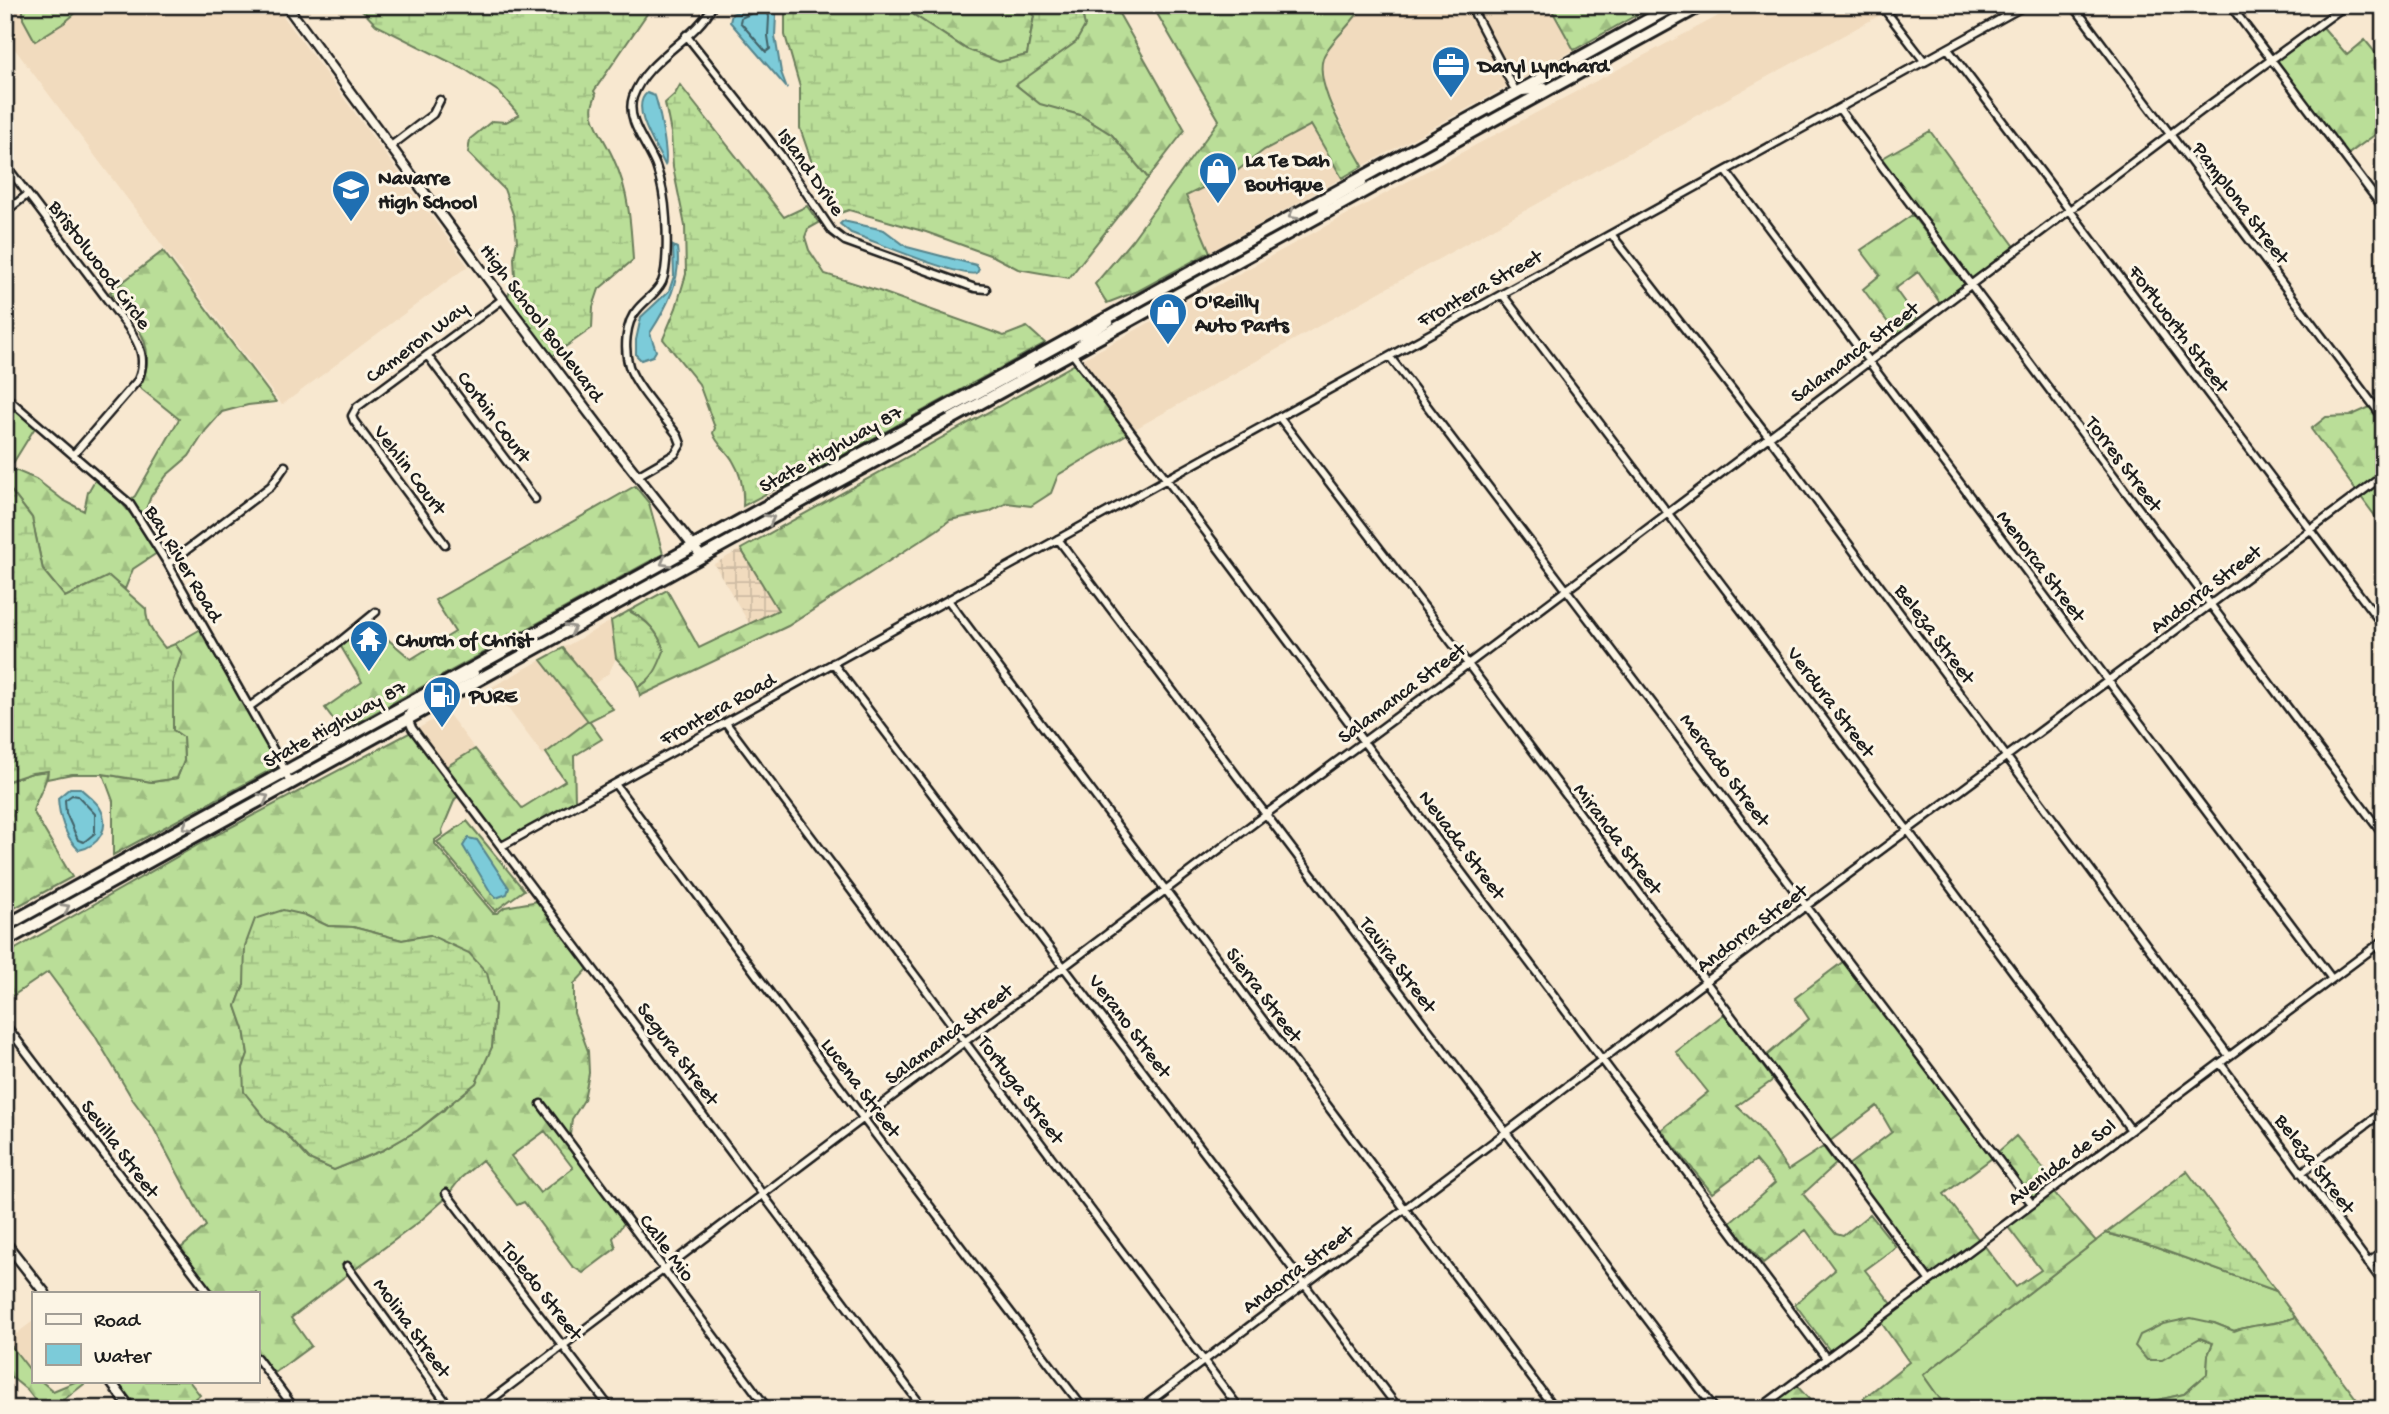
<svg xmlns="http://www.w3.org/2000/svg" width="2389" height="1414" font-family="'Gochi Hand',sans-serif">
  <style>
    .built { fill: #f1dbbe }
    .industrial { fill: url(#industrial-grid) }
    .grass { fill: #bade98; stroke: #6b7d5a; stroke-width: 2 }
    .forest { fill: url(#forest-firs); stroke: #6b7d5a; stroke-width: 2; fill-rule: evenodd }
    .wetland { fill: url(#wetland-marsh); stroke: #6b7d5a; stroke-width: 2 }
    .water { fill: #7ccbd9; stroke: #56858d; stroke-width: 2 }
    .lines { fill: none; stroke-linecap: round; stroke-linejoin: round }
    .shore { stroke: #426268; stroke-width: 2 }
    .street-casing { stroke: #1c1c1c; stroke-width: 11 }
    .secondary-casing { stroke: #1c1c1c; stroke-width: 13 }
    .highway-casing { stroke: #1c1c1c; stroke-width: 16 }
    .street { stroke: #fcf5e5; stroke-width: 6 }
    .secondary { stroke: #fcf5e5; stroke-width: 8 }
    .highway { stroke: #fcf5e5; stroke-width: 10 }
    .oneway { stroke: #97938b }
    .labels { text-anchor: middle; stroke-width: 6; stroke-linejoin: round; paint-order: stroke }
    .poi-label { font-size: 21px; font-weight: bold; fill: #1c1c1c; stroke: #fcf5e5; text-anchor: start }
    .street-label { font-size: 21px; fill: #1c1c1c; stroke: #fcf5e5 }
  </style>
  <defs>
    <pattern id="industrial-grid" width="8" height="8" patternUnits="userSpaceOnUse" patternTransform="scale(1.75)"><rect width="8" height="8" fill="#f1dbbe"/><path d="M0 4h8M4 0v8" fill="none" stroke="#cebba3"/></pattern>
    <pattern id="forest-firs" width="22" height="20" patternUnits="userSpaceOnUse" patternTransform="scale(1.75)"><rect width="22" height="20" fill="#bade98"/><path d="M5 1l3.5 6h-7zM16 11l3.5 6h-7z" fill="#9fbe82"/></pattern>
    <pattern id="wetland-marsh" width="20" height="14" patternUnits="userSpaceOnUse" patternTransform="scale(1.75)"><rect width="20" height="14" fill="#bade98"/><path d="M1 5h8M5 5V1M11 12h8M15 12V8" fill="none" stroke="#9fbe82"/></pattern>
  </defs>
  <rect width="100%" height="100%" fill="#f8e8d0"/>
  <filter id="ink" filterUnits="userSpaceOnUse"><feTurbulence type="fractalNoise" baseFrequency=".0143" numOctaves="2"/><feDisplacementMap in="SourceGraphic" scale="14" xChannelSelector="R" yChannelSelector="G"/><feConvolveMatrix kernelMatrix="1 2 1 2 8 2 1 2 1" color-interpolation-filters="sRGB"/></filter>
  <g filter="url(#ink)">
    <path class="built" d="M5 5H275L468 266 282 405 5 36Z
      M1363 5H1466L1510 85 1363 166 1323 86 1321 62 1326 51 1336 41Z
      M1474 5H1549L1574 50 1516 82Z
      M1739 5H1878L1884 13 1619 158 1133 430 1081 360 1423 173Z
      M1312 125 1342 178 1210 252 1186 196 1237 171 1264 150Z
      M611 621 616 658 609 673 593 685 563 648Z
      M541 660 588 721 543 755 492 687Z
      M447 712 475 749 446 767 417 729Z
      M33 1321V1374L7 1341Z"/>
    <path class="industrial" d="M741 549 778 609 750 625 714 564Z"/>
    <path class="grass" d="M23 5H85L64 23 35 41 23 19Z
      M2106 1233 2146 1244 2276 1291 2295 1317C2277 1326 2254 1323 2234 1331L2214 1323 2181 1347 2200 1338 2213 1343 2208 1355 2207 1374 2184 1394 2132 1406 2130 1409H1947L1923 1375Z"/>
    <path class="forest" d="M909 5H1024L1034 15 1027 55 999 62 966 49 914 15Z
      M1080 5H1114L1185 130 1148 178 1112 135 1080 115 1040 105 1015 84 1057 54 1085 26Z
      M1152 5H1290L1297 10 1304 5H1363C1354 23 1336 35 1326 52 1308 78 1350 141 1363 166L1342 178 1311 125 1264 150 1237 171 1186 196 1210 252 1138 291 1107 303 1095 284 1132 240 1219 120Z
      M1549 5H1654L1574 50Z
      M2322 26 2347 55 2365 40 2378 56 2384 52V128L2347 155 2276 60Z
      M1930 131 2016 248 1971 282 1881 159Z
      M1912 215 1966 286 1941 304 1918 272 1895 289 1918 321 1898 336 1863 289 1880 275 1861 250Z
      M163 251 276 402 248 405 222 412 206 430 189 456 167 475 151 496 143 517 125 494 131 499 135 496 179 419 139 387C161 346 135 323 110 292Z
      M1075 364 1127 434 1058 475 1051 493 1031 506 1007 503 989 512 950 520 937 530 788 626 640 696 638 687 646 682 664 651C657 631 648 621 629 611L667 590 699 648 778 610 741 549Z
      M5 400 36 426 10 468 36 479 63 500 84 511 88 492 96 478C125 503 137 521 157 553L133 569 125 589C106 572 83 589 65 597L43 570 32 518 5 483Z
      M2370 407 2384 425V472L2357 492 2311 429 2326 417 2350 416Z
      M2384 479V528L2361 497Z
      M635 486 649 503 663 554 342 731 325 708 362 682 340 645 371 625 411 659 455 632 435 600Z
      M201 629 278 766 113 855V801L103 774 152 782 177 778 184 761 183 737 173 730V680L182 654 175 644Z
      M563 648 613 709 589 721 602 739 574 756 575 802 503 842 446 767 475 749 522 808 565 781 546 753 588 721 541 660Z
      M411 732 459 796 455 799 442 830 443 834 435 840V844L493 913H497L505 907 538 901 589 968 574 984V1013L588 1051 589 1073 584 1100 572 1119 570 1135 572 1140 543 1100 537 1104 624 1223 613 1238 616 1248 583 1273 572 1266 524 1202 517 1205 482 1160 461 1178 450 1192 447 1188 442 1192 446 1198 419 1222 354 1270 348 1262 342 1265 348 1274 291 1318 311 1346 273 1374 257 1352V1293H213L180 1249 206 1226 153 1127 133 1100 94 1034 48 972 5 1001V955L203 842ZM305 915 328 926 353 927 402 940 430 935 495 1005 492 1047 444 1110 418 1130 383 1150 334 1170 309 1159 286 1134 266 1119 243 1068 248 1054 244 1029 236 1006 244 985ZM545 1131 573 1168 540 1193 511 1156Z
      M48 771C46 786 37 796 33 811L72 877 5 913V782L32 773Z
      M467 821 524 890 495 911 437 842Z
      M1844 961 1992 1158 1944 1194 1979 1240 1930 1276 1847 1166 1892 1132 1877 1106 1830 1141 1765 1057 1809 1019 1795 998Z
      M1724 1014 1773 1080 1737 1106 1758 1126 1788 1170 1823 1147 1836 1164 1803 1194 1836 1234 1843 1236 1870 1214 1896 1247 1865 1270 1892 1304 1830 1351 1795 1304 1835 1270 1806 1230 1763 1263 1730 1223 1775 1183 1756 1160 1712 1193 1661 1130 1708 1092 1676 1052Z
      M2016 1136 2056 1183 2033 1200 1998 1152Z
      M2053 1192 2096 1241 1923 1375 1947 1409H1850L1909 1362 1880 1321 1983 1244 2016 1287 2041 1270 2007 1226Z
      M2295 1317 2364 1409H2130L2131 1406 2184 1394 2207 1374 2208 1355 2213 1343 2200 1338 2162 1360H2147L2135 1346 2140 1335 2163 1324 2191 1318 2214 1323 2234 1331C2254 1323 2277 1326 2295 1317Z
      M5 1338 33 1374V1381H41L53 1391 77 1381H88L52 1409H42L27 1390 5 1372Z
      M115 1381H189L200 1395 183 1409H135Z
      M1796 1385 1818 1409H1785L1778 1398Z"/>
    <path class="wetland" d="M357 5H653L594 91 596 95C593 103 591 107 593 116 597 131 608 145 614 160 629 191 631 226 633 260L599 289 593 307 592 328 551 357 507 299 515 277 514 258 517 241 514 217 504 189 468 153 470 139 492 121 506 122 519 115 499 92 466 70 376 25Z
      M785 5H909L914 15 966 49 999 62 1027 55 1034 16 1024 5H1080L1085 26 1076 42 1016 85 1040 104 1080 115 1112 135 1148 178 1069 278 1018 269 995 257 926 232 849 210 840 213 819 183 800 128V87L785 35Z
      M680 85 784 217 807 206 819 223 808 229 805 237 809 250 825 274 879 291 1004 336 1027 327 1045 343 787 486 775 489 743 506C744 491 741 474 733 461 727 450 717 445 713 433L715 428 699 384 663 339 676 308 686 274 685 226 673 167 671 133 665 103 675 94Z
      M5 483 32 518 43 570 65 597 109 576 146 609C146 625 155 636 165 648L175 644 182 654 173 680V730L183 737 184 761 177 778 152 782 103 774H72L47 779 48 771 32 773 5 782Z
      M629 611C648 621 658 631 664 651 658 667 653 679 638 687L633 676 616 658 611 621Z
      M283 910 305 915 328 926 353 927 402 940 430 935 469 953 487 973 495 1005 492 1047 476 1083 418 1130 383 1150 334 1170 309 1159 286 1134 266 1119 244 1092 243 1068 248 1054 244 1029 236 1006 244 985 245 946 255 919Z
      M2187 1171 2276 1291 2146 1244 2106 1233Z"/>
    <path class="water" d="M755 5H770L776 15 775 36 781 72 787 88 730 22 732 14Z
      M647 93 655 96C659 107 669 157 665 165 657 148 629 107 647 93Z
      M843 221 884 230 907 247 976 265 979 269 977 273C962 279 872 240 851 233L840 224Z
      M673 246 677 248C682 279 667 307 650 333L656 351 653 356 641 360 636 355V340L641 317 669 291 674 276Z
      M70 788H80C86 794 96 801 100 808 111 827 99 846 79 850 65 837 59 816 58 798Z
      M468 838 477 840 509 888 507 894 496 898 491 893 463 846Z"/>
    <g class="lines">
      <path class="shore" d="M754 5 752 13 741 18 740 22 766 52 770 49 768 36 769 17 766 5
        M72 795 78 796 95 814V833L84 842 78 840 66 813 65 800Z"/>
      <defs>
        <path id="street" d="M1470 5 1516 92
          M1881 5 1925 62
          M2073 5 2384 419
          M2230 5 2384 209
          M686 35 780 154 832 231 845 241 975 288 986 289
          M1948 49 2384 627
          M1522 92 1533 91 1545 86
          M1840 110 2384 836
          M391 146 433 114 440 100
          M5 164 128 327C140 345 147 359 138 380L74 454
          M1726 171 2332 979
          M5 212 27 195
          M1321 215 1322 208 1326 204 1363 183
          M1611 234 1769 437 2229 1056
          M1502 294 1909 832 2131 1130
          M1077 346 1086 337 1110 322
          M1071 352 1826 1358
          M427 355 535 499
          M1390 357 2032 1204
          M5 396 130 504 168 564 286 772 290 784
          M948 411 1031 366
          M1279 417 1468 664 1929 1280
          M637 476 675 454 681 444 678 436C665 418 635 386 629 366 624 350 625 323 637 310 645 300 656 294 662 282 668 268 667 234 666 219 665 201 662 183 656 166 648 145 625 120 633 97 647 57 696 40 713 5
          M1058 539C1277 828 1494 1120 1715 1409
          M445 544 354 421 352 416 357 407 503 299
          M168 564 271 486 285 466
          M948 600 1555 1409
          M833 663 1399 1409
          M475 673 412 708 407 716 412 728 924 1409
          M249 707 338 643 376 612
          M726 723 1240 1409
          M615 784 863 1118 1084 1409
          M502 846 2026 5
          M5 1024 209 1293
          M2220 1063 2384 1284
          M541 1104 768 1409
          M2301 1173 2384 1111
          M446 1193 611 1409
          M2368 1263 2384 1251
          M347 1266 451 1409
          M257 1358 295 1409
          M479 1409 1266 814 1468 664 2201 111 2346 5
          M1140 1409 1759 941 2384 475
          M1759 1409 2384 940"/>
        <path id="secondary" d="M286 5 503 299 617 450 701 556
          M5 1242 45 1293
          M110 1381 131 1409"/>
        <path id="highway" d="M5 926 1675 5
          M5 941 1702 5"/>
      </defs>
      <use href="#street" class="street-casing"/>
      <use href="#secondary" class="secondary-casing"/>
      <use href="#highway" class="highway-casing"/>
      <use href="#street" class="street"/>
      <use href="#secondary" class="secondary"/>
      <use href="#highway" class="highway"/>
    </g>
    <defs><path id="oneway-chevron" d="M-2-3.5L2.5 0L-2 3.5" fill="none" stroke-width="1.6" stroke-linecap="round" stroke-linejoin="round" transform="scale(1.75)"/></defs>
    <g class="oneway">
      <use href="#oneway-chevron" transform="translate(1293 215) rotate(151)"/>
      <use href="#oneway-chevron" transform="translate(770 519) rotate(-29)"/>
      <use href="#oneway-chevron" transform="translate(665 562) rotate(151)"/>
      <use href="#oneway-chevron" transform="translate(571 629) rotate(-29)"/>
      <use href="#oneway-chevron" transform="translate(264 798) rotate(-29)"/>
      <use href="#oneway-chevron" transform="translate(187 826) rotate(151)"/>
      <use href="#oneway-chevron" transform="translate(65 908) rotate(-29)"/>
    </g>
  </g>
  <defs>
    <symbol id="office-pin" viewBox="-11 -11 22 30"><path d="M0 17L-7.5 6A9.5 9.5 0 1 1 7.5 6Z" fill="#1f6fb2" stroke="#fcf5e5"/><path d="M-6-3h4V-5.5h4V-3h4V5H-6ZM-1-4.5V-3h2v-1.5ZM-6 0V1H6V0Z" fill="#fff"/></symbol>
    <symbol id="shop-pin" viewBox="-11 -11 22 30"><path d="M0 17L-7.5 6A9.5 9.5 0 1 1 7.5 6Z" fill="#1f6fb2" stroke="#fcf5e5"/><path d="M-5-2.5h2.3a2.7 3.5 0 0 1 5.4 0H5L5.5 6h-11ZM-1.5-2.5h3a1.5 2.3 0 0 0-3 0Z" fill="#fff"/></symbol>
    <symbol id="school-pin" viewBox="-11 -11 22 30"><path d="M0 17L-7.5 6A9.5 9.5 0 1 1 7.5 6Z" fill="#1f6fb2" stroke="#fcf5e5"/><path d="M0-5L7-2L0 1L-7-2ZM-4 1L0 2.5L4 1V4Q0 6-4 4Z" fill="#fff"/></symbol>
    <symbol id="temple-pin" viewBox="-11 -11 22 30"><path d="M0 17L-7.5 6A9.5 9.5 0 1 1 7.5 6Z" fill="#1f6fb2" stroke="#fcf5e5"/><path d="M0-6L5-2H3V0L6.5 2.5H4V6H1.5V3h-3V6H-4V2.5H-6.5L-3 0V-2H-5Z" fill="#fff"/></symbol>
    <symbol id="fuel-pin" viewBox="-11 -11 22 30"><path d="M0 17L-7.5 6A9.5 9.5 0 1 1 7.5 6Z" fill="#1f6fb2" stroke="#fcf5e5"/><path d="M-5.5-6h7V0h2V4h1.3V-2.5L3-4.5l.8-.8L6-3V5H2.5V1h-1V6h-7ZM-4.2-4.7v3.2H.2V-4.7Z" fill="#fff"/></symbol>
  </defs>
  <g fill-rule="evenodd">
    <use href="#office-pin" x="1429" y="43" width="44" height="60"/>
    <use href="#shop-pin" x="1196" y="149" width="44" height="60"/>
    <use href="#school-pin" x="329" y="167" width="44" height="60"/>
    <use href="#shop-pin" x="1146" y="290" width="44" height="60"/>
    <use href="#temple-pin" x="347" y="617" width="44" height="60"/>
    <use href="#fuel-pin" x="420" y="673" width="44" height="60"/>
  </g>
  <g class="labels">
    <g class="poi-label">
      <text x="1478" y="72">Daryl Lynchard</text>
      <text x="1245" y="166">La Te Dah<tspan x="1245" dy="24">Boutique</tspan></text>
      <text x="378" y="184">Navarre<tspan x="378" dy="24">High School</tspan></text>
      <text x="1195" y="307">O'Reilly<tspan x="1195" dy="24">Auto Parts</tspan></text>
      <text x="396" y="646">Church of Christ</text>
      <text x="469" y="702">PURE</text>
    </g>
    <g class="street-label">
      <text transform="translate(812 171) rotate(55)" y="7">Island Drive</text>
      <text transform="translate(2242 202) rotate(53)" y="7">Pamplona Street</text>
      <text transform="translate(101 264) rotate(53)" y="7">Bristolwood Circle</text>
      <text transform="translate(1479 287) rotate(-29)" y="7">Frontera Street</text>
      <text transform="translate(543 322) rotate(53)" y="7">High School Boulevard</text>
      <text transform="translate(2180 328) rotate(53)" y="7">Fortworth Street</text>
      <text transform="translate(416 341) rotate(-37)" y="7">Cameron Way</text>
      <text transform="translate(1854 351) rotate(-37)" y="7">Salamanca Street</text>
      <text transform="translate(495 416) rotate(53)" y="7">Corbin Court</text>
      <text transform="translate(830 448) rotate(-29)" y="7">State Highway 87</text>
      <text transform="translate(2125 463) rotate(53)" y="7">Torres Street</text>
      <text transform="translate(411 469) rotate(53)" y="7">Vehlin Court</text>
      <text transform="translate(185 563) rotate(59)" y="7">Bay River Road</text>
      <text transform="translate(2042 565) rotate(53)" y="7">Menorca Street</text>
      <text transform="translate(2205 588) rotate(-37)" y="7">Andorra Street</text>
      <text transform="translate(1936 633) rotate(53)" y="7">Beleza Street</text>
      <text transform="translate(1401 692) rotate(-37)" y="7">Salamanca Street</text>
      <text transform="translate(1832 701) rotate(53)" y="7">Verdura Street</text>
      <text transform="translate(717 708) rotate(-29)" y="7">Frontera Road</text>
      <text transform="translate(334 723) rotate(-29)" y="7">State Highway 87</text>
      <text transform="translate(1726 769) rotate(53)" y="7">Mercado Street</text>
      <text transform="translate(1619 838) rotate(53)" y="7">Miranda Street</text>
      <text transform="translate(1463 844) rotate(53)" y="7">Nevada Street</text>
      <text transform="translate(1751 927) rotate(-37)" y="7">Andorra Street</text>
      <text transform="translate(1399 964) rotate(53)" y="7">Tavira Street</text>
      <text transform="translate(1265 994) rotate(53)" y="7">Sierra Street</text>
      <text transform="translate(1131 1025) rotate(53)" y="7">Verano Street</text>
      <text transform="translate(948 1033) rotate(-37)" y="7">Salamanca Street</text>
      <text transform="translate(679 1053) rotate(53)" y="7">Segura Street</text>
      <text transform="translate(862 1087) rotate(53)" y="7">Lucena Street</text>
      <text transform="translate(1022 1089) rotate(53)" y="7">Tortuga Street</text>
      <text transform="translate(121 1148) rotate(53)" y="7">Sevilla Street</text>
      <text transform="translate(2061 1161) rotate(-37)" y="7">Avenida de Sol</text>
      <text transform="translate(2316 1163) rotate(53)" y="7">Beleza Street</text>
      <text transform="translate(668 1247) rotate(53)" y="7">Calle Mio</text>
      <text transform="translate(1297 1268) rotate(-37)" y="7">Andorra Street</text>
      <text transform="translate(543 1290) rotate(52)" y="7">Toledo Street</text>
      <text transform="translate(413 1327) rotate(54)" y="7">Molina Street</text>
    </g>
  </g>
  <rect width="2389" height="1414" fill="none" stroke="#fcf5e5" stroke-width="28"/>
  <rect x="14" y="14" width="2361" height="1386" fill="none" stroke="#1c1c1c" stroke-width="2.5" filter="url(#ink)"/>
  <rect x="32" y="1292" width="228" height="91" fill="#fcf5e5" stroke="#a29e95" stroke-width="2"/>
  <rect x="46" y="1314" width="35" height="10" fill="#fcf5e5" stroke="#a29e95" stroke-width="2"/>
  <text x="94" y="1326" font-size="21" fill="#1c1c1c">Road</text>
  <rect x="46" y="1344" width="35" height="21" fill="#7ccbd9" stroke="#a29e95" stroke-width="2"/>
  <text x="94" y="1362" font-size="21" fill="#1c1c1c">Water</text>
</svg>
